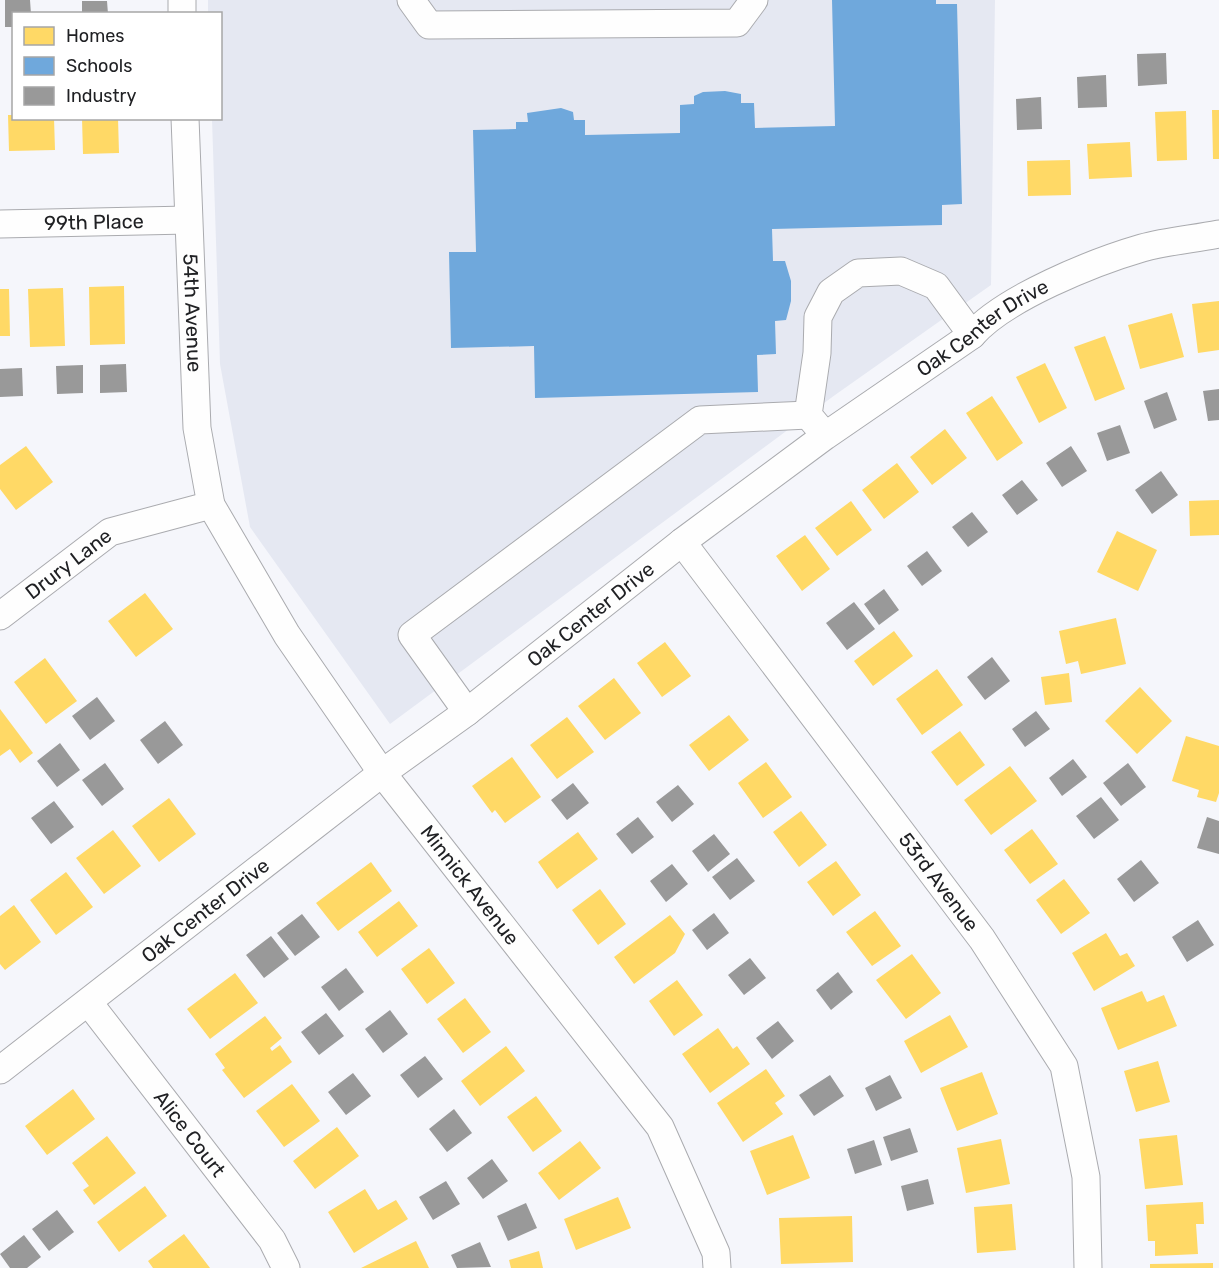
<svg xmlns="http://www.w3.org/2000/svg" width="1219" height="1268" font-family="Rubik,sans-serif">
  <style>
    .built { fill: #e5e8f2 }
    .homes { fill: #ffd966 }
    .schools { fill: #6fa8dc }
    .industry { fill: #999 }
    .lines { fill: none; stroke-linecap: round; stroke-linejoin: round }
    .minor-casing { stroke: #aaabaf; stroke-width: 29 }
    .minor { stroke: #fefefe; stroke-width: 27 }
    .labels { text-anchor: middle; stroke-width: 6; stroke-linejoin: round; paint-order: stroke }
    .street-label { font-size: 20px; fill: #202124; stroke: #fff }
  </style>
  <rect width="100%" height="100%" fill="#f5f6fb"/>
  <path class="built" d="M208 0H995L991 285 835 395 390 724 250 527 220 364 212 119 220 118V14L208 13Z"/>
  <path class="homes" d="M1212 110H1219V159H1213Z
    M1186 111 1187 160 1157 161 1155 112Z
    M8 115H14V118H54L55 150 9 151Z
    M82 118H118L119 153 83 154Z
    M1130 142 1132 177 1089 179 1087 144Z
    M1070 160 1071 195 1028 196 1027 161Z
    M124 286 125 344 90 345 89 287Z
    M63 288 65 346 30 347 28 289Z
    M0 289H9L10 336H0Z
    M1219 301V350L1198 353 1192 304Z
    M1172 313 1184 357 1140 369 1128 325Z
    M1105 336 1125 389 1095 401 1074 347Z
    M1045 363 1067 408 1039 423 1016 377Z
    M992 396 1023 443 997 461 966 413Z
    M945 429 967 458 932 485 910 457Z
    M26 446 53 482 16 510 0 489V465Z
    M897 463 919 492 884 519 862 490Z
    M1219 500V535L1190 536 1189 501Z
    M851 501 872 530 837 556 815 528Z
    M1117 531 1157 550 1138 591 1097 572Z
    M805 535 830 569 802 591 776 556Z
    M145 593 173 629 136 657 108 621Z
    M1116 618 1126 664 1081 674 1078 661 1066 664 1059 631Z
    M894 631 913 656 873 686 854 661Z
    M665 642 691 676 662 697 637 663Z
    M45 658 77 701 46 724 14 682Z
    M937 669 963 705 922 735 896 699Z
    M1069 673 1072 702 1045 705 1041 677Z
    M614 678 641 713 605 740 578 706Z
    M1140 687 1172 721 1137 754 1105 721Z
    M0 709 33 753 20 763 10 749 0 756Z
    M729 715 749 740 709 771 689 745Z
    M567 717 594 752 557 779 530 745Z
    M960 731 985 765 957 786 931 752Z
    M1186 736 1219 746V793L1216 802 1197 797 1199 790 1172 781Z
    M512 757 541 797 505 823 495 810 492 813 472 786Z
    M766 762 792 797 763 818 738 783Z
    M1010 766 1037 801 991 835 964 800Z
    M169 798 196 834 159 862 132 826Z
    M801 811 827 845 799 867 773 832Z
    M1032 829 1058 864 1030 884 1004 850Z
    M113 830 141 866 104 894 76 858Z
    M578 832 598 859 557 889 538 862Z
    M836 861 861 895 833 916 807 882Z
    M371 862 392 891 338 931 316 903Z
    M66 872 93 907 56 935 30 900Z
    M1064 879 1090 913 1061 934 1036 900Z
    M600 889 626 924 598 945 572 910Z
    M399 901 418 926 377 957 358 932Z
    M14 905 41 942 5 970 0 964V916Z
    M875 911 901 946 872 966 846 932Z
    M670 915 685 934 675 953 634 984 614 957Z
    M1106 933 1120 956 1127 953 1135 966 1094 991 1072 953Z
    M429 948 455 983 427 1004 401 969Z
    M912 954 941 993 906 1019 876 980Z
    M235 973 258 1003 210 1039 187 1009Z
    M677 980 703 1015 674 1036 649 1001Z
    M1142 991 1147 1002 1164 995 1177 1026 1118 1050 1101 1008Z
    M465 998 491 1032 463 1053 437 1019Z
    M950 1015 968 1047 921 1073 904 1041Z
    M265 1016 282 1038 270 1048 272 1051 280 1045 292 1062 244 1098 222 1070 225 1068 215 1054Z
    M718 1028 733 1049 737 1046 750 1064 710 1093 682 1054Z
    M506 1046 525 1071 480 1106 461 1081Z
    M1158 1061 1170 1102 1136 1112 1124 1071Z
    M766 1069 785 1096 775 1103 783 1114 743 1142 717 1103Z
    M982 1072 998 1114 957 1131 940 1088Z
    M292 1084 320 1121 284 1147 256 1111Z
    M73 1089 95 1119 47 1155 25 1126Z
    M536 1096 562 1131 533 1152 507 1117Z
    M337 1127 359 1156 315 1189 293 1161Z
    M793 1135 810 1178 767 1195 750 1151Z
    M1177 1135 1183 1185 1145 1189 1139 1139Z
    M107 1136 136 1173 94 1205 83 1190 89 1186 72 1163Z
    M1001 1139 1010 1184 966 1193 957 1148Z
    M580 1141 601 1168 559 1200 538 1173Z
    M145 1186 167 1216 119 1252 97 1222Z
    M365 1189 378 1210 396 1200 408 1219 354 1253 328 1212Z
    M618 1197 631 1228 576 1250 564 1219Z
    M1203 1202 1204 1224H1196L1198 1254 1155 1256V1241H1148L1146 1205Z
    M1012 1204 1016 1250 977 1253 974 1207Z
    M852 1216 853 1262 781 1264 779 1218Z
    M184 1234 210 1268H153L148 1261Z
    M416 1241 429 1268H361Z
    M539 1251 543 1268H511L509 1260Z
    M1213 1263V1268H1150V1264Z"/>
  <path class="schools" d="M832 0H936V4H957L962 204 942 205V225L772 229 773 261H785L791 281V301L786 320 775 321 776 354 757 355 758 392 535 398 534 346 451 348 449 252H476L473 130 516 129V122H528L527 113 561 108 573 112 574 120H585V135L680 133V105L694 104V96L703 92 725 91 741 94V103H754L755 128 835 126Z"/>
  <path class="industry" d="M5 0H30L31 14H14V27H5Z
    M82 1H107L108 14H82Z
    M1166 53 1167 84 1138 86 1137 54Z
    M1106 75 1107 107 1078 108 1077 77Z
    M1041 97 1042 129 1017 130 1016 99Z
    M126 364 127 392 100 393V365Z
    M83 365V393L57 394 56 366Z
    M22 368 23 396 0 397V369Z
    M1219 389V420L1208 421 1203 391Z
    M1167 392 1177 420 1154 429 1144 401Z
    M1120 425 1130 453 1107 461 1097 433Z
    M1071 446 1087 471 1062 487 1046 463Z
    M1161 471 1178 495 1152 514 1135 490Z
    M1022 480 1038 500 1017 515 1002 495Z
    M972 512 988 532 968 547 952 527Z
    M927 551 942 571 922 586 907 566Z
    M884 589 899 610 879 625 864 604Z
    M854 602 875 629 847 650 826 623Z
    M992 657 1010 681 985 700 967 677Z
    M97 697 115 721 90 740 72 716Z
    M1036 711 1050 729 1025 747 1012 729Z
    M165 721 183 745 158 764 140 740Z
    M60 743 80 770 57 787 37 761Z
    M1073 759 1087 777 1062 796 1049 778Z
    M105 763 124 789 102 806 82 780Z
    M1128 763 1146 787 1121 806 1103 783Z
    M573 783 589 803 567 820 551 800Z
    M678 785 694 804 672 822 656 802Z
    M1101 797 1119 820 1094 839 1076 816Z
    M54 801 74 827 51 844 31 818Z
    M638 817 654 837 632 854 616 834Z
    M1207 817 1219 821V854L1197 848Z
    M714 834 730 854 708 872 692 851Z
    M737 858 755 881 730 900 712 877Z
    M1141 860 1159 883 1134 902 1117 879Z
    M672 864 688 884 666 902 650 881Z
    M714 913 729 933 707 950 692 930Z
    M302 914 320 937 295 956 277 933Z
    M1198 920 1214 945 1187 962 1172 937Z
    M271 936 289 959 264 978 246 955Z
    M750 958 766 978 744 995 728 975Z
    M346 968 364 992 339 1011 321 987Z
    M838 972 853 992 831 1010 816 990Z
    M390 1010 408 1034 383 1053 365 1029Z
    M326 1013 344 1036 319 1055 301 1032Z
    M778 1021 794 1041 772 1059 756 1038Z
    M425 1056 443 1079 418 1098 400 1075Z
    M353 1073 371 1096 346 1115 328 1092Z
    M830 1075 844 1096 814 1116 799 1095Z
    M890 1075 902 1098 876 1111 865 1088Z
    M454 1109 472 1133 447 1152 429 1129Z
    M910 1128 918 1152 891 1161 883 1137Z
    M874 1140 882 1165 855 1174 847 1149Z
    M492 1159 508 1181 483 1199 467 1178Z
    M928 1179 934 1204 907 1211 901 1186Z
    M446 1181 460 1204 433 1220 419 1197Z
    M526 1203 537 1228 508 1241 497 1216Z
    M57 1210 74 1232 49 1251 32 1229Z
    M24 1235 41 1257 27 1268H10L0 1254Z
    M480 1242 491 1267 457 1268 451 1255Z"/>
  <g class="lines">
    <defs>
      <g id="minor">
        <path d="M182 0V14"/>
        <path d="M411 0 429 25 737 23 754 0"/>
        <path id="s1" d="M185 118 197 428 211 505 287 635 382 773 660 1127 716 1253 717 1268"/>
        <path id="s2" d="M0 224 188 220"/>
        <path d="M819 428 808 415 817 353 818 317 831 292 858 273 901 271 936 286 972 335"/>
        <path id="s3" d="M682 542 982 939 1064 1066 1086 1177 1088 1268"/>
        <path id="s4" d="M0 616 110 532 211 505"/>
        <path d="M467 712 412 635 700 420 808 415"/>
        <path id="s5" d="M89 1003 272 1240 286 1268"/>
        <path id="s6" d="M0 1070 382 773 467 712 682 542 825 436 972 335C1004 298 1094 262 1142 248 1167 241 1194 239 1219 234"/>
      </g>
    </defs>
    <use href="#minor" class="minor-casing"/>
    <use href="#minor" class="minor"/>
  </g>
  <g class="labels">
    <g class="street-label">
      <text dy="7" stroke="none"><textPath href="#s2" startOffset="94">99th Place</textPath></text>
      <text dy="7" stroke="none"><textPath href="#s1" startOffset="195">54th Avenue</textPath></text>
      <text dy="7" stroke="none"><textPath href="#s6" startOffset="1232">Oak Center Drive</textPath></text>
      <text dy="7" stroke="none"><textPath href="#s4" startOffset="86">Drury Lane</textPath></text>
      <text dy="7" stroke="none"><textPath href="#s6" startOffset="746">Oak Center Drive</textPath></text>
      <text dy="7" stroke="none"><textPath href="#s3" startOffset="426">53rd Avenue</textPath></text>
      <text dy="7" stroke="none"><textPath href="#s1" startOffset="849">Minnick Avenue</textPath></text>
      <text dy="7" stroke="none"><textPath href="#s6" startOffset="260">Oak Center Drive</textPath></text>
      <text dy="7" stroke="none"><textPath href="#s5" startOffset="165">Alice Court</textPath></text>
    </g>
  </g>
  <rect x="12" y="12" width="210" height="108" fill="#ffffff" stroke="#a6a6a7" stroke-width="1.5"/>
  <rect x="24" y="27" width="30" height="18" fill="#ffd966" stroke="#a6a6a7" stroke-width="1.5"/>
  <text x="66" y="42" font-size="18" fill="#202124">Homes</text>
  <rect x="24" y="57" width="30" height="18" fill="#6fa8dc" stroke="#a6a6a7" stroke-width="1.5"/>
  <text x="66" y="72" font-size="18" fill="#202124">Schools</text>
  <rect x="24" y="87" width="30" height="18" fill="#999999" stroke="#a6a6a7" stroke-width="1.5"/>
  <text x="66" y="102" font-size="18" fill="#202124">Industry</text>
</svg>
